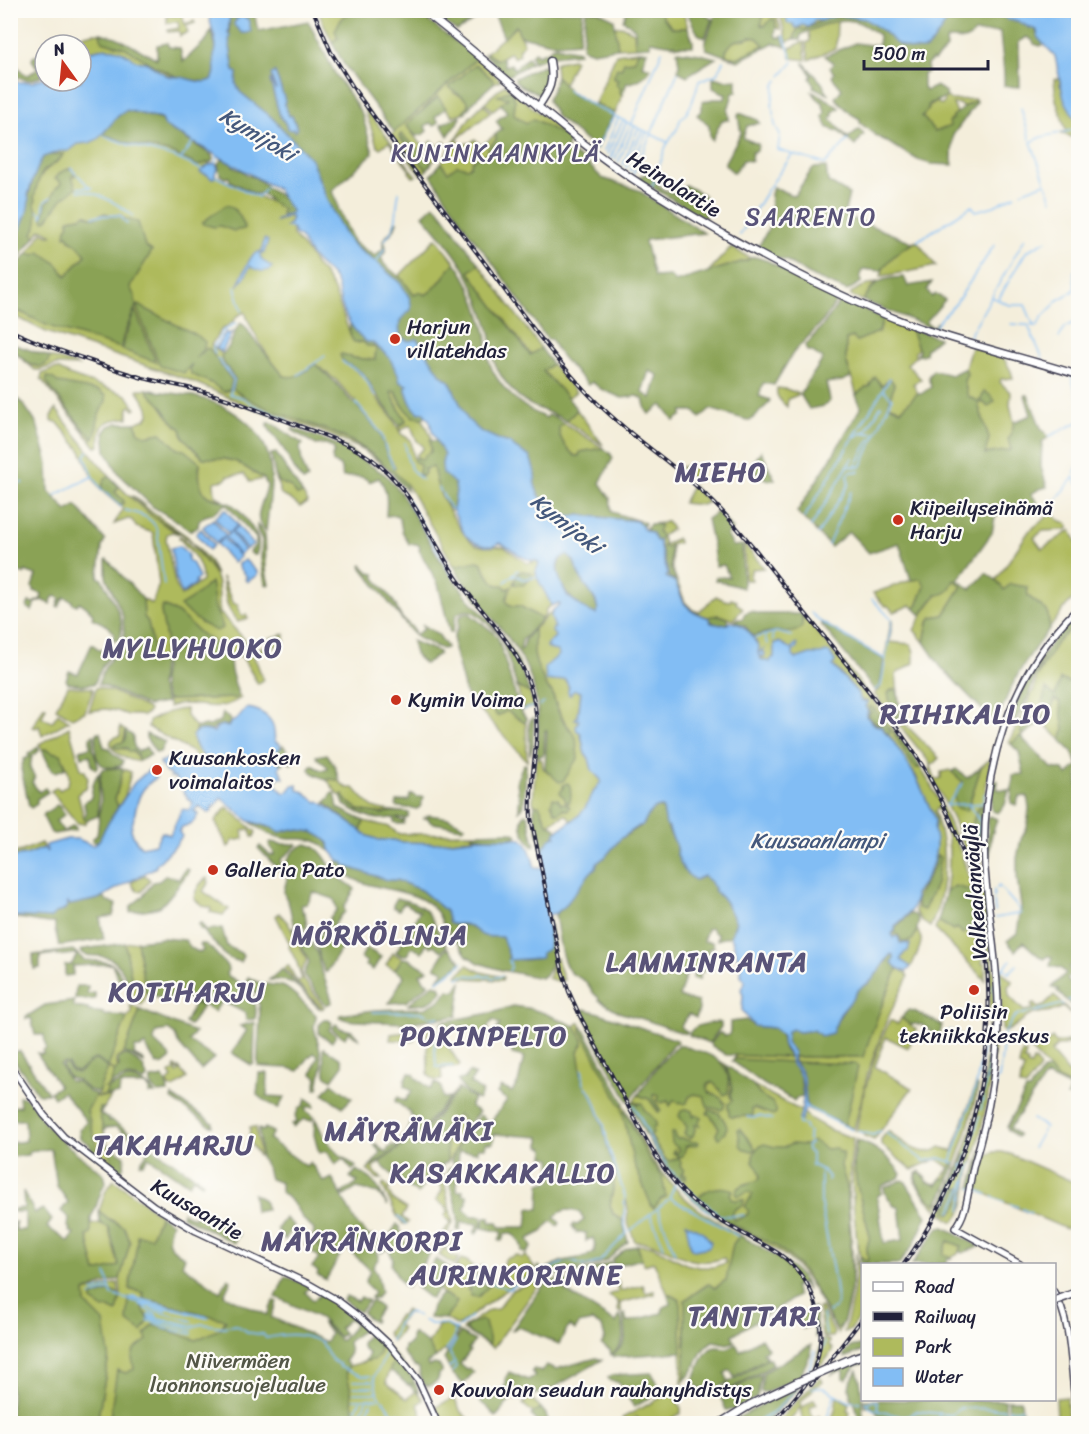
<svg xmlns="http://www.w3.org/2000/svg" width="1089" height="1434" font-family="Sriracha,sans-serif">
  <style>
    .green { fill: #aeba5c; stroke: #686e4c; stroke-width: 1.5 }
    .forest { fill: #8aa254; stroke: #566248; stroke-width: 1.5; fill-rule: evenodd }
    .water { fill: #82bdf4; stroke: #527098; stroke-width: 1.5; fill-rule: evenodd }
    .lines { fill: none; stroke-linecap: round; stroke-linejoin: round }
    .stream { stroke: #82bdf4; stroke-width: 1.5 }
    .canal { stroke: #82bdf4; stroke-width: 3 }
    .secondary-casing { stroke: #424153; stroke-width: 8 }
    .primary-casing { stroke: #424153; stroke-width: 9 }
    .trunk-casing { stroke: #424153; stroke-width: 10 }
    .secondary { stroke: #fff; stroke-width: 5 }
    .primary { stroke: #fff; stroke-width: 6 }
    .trunk { stroke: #fff; stroke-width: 7 }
    .rail-casing { stroke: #22223b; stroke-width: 4 }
    .rail { stroke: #fdfcf7; stroke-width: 1.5; stroke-dasharray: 4.5; stroke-linecap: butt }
    .trunk-bridge-casing { stroke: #424153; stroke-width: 10; stroke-linecap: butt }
    .trunk-bridge { stroke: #fff; stroke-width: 7 }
    .poi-dot { fill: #c8321e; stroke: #fdfcf7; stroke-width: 2 }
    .labels { text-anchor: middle; stroke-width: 4.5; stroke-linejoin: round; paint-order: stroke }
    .street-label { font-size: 21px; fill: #22223b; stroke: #fdfcf7 }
    .poi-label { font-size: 21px; fill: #22223b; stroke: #fdfcf7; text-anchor: start }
    .park-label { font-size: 21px; fill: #535747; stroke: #fdfcf7 }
    .water-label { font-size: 22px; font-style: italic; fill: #44587c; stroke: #fdfcf7 }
    .quarter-label { font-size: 24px; letter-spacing: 1.5px; fill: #595378; stroke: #fdfcf7 }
    .district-label { font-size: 27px; font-weight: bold; letter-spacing: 1.5px; fill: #595378; stroke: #fdfcf7 }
  </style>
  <rect width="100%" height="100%" fill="#fdfcf7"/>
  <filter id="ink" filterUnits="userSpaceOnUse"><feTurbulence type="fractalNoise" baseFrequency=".0167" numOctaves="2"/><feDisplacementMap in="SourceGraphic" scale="12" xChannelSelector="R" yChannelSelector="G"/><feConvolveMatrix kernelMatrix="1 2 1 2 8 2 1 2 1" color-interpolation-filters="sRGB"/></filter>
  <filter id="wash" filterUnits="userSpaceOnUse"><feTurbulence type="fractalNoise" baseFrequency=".008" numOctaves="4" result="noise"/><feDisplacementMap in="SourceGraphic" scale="24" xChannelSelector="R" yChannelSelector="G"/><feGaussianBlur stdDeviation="1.35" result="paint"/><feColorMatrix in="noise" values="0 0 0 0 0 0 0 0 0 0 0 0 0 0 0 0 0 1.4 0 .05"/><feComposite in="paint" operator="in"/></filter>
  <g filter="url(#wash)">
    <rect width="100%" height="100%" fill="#f4eedb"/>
    <path class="green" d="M177 11H180L185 24 194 21 195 23 186 26 188 32 180 36 179 31 168 32V30L179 28 178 22 167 23V16L177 15Z
      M318 11H360H351L338 38 332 42Z
      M660 11H683L688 28H673L663 18Z
      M760 11H777L778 20 781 29 776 28 775 19 764 26 761 25 762 12Z
      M781 11H811L821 21 804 30H797L794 39 787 42 781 18Z
      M837 20 836 48 809 60 806 43 810 41 809 31 819 26Z
      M516 26 524 44 518 50 520 55 514 58 510 52 497 60 486 53Z
      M622 26 634 32 635 47 618 48 614 27Z
      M93 33H102L205 82C198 84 193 81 187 79 181 77 174 77 168 75 162 74 153 67 147 64 143 62 143 64 138 62 132 60 127 54 122 52 109 45 94 50 81 54V45H68L81 36Z
      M751 37 757 38 764 45 737 58 726 56 725 52 732 42Z
      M804 42 806 60 791 58 789 48C795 47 798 43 804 42Z
      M638 51 634 62 620 69 613 78 618 80 622 89 620 92 622 96 614 116 594 106 616 54Z
      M477 58 501 80 494 83 490 77 485 73 454 93 464 97 469 104 462 113 452 116 437 97 406 125 418 141 425 147 432 141 439 147 444 141 446 142 437 157 432 163 401 134 399 137 427 170 421 175 391 135Z
      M572 59 575 60 564 84 556 76 555 64 557 62Z
      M1054 79H1060V86L1078 106V143C1075 137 1068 135 1062 134L1061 133 1066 131 1056 100Z
      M505 84 538 112 568 136 570 139 534 119 526 123 514 114 515 100 499 95 509 98 493 110 484 103Z
      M947 97 951 100 975 99 976 101 962 107 959 104H953L957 113 953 116 954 119 951 126 936 133 922 116 929 109 927 107 937 101 939 104H943L944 102 943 99Z
      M483 104 491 112 457 139 463 146 467 143 469 144 475 139 481 146 496 134V140L488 148V152L467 168 448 173 441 163 470 117Z
      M364 107H365L416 176 413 177 409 172 410 171 389 142 380 148 377 146Z
      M144 111 218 155 197 144 216 176 283 208 284 210 281 214 282 216 277 220V221L289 216 292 217 290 223 285 227H292L293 235 309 254 316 266 323 273 333 288 352 339 358 343 363 342 376 348 375 360 354 358 342 354 347 365 352 367 367 380 372 394 376 397 393 419 401 434 411 440 414 461 420 464 419 475 422 477 425 473 424 469 433 467C435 475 436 483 439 490 445 504 463 538 476 545 486 549 495 545 504 547L527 563H533L530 560 537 561 539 565 536 574 537 577 550 602 551 606 546 609 545 615 542 619 520 606H513L508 604 506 600 510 588 507 590C503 587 500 587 497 585 488 580 486 570 481 562L454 566 408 486 392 470 395 467 387 455 380 433 355 403 356 400 352 399 337 381 315 364 291 381C275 371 251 331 245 312L237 316 234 321 221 330 211 345 222 354 221 359 235 379 240 394C252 400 262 406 274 411 315 428 354 435 386 467L359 448 320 431 246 405 189 380 46 332 11 314V307L19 312 121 348 123 337 136 305 128 301 123 218 120 214 112 216 105 213 97 217H81L69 219 68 235 70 240 78 245 86 255 66 276 56 263 28 253 42 232 48 235H53L41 229 35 237 33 233C40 222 34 213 34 201 34 195 36 187 38 182 44 166 56 167 64 154L48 155Z
      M436 238 455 262 434 289 427 294 414 295 399 276Z
      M917 241 936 266C917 270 900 274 881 276 885 258 901 249 917 241Z
      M731 247 750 258 748 260 708 272Z
      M479 264 541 348 531 355 469 272Z
      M879 281 875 283 864 299V301L851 296V293L859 288Z
      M883 318 913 329 912 332 918 349 915 352V357L907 364 921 379 913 384 918 393 901 410 889 405 894 384 882 387 876 378 869 387H866L856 395C855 383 848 372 846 360 845 353 846 346 846 339L879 332Z
      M10 347C20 357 42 379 50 357L75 364 78 366 56 365 40 370H35L11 349Z
      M971 347 1003 357 1011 371 1013 378 1001 379 1000 382 1011 393 1010 405 1014 422 1011 436 1012 450 984 454 989 438 978 404 984 402V391L982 400 977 401 968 396 964 381 967 374 965 368Z
      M552 364 576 392 568 398 543 371Z
      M53 369H58L69 375 127 395 136 409 134 410 131 406 128 408V418C103 421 101 421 99 446L96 447 41 379 42 374Z
      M777 388 786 389 800 394 788 399 787 407C781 401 775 397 777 388Z
      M138 389H147L149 393 161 405 171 420 181 429 183 437 203 458 225 459 237 462 264 479 250 482 244 474 228 476 225 480 214 482 215 495 223 500C218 499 212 498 208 496 198 490 199 473 200 463L178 449 161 433 145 436 139 432 135 423 146 419 149 415 148 407 137 390Z
      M393 391 396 392C400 405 409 415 423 419L425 426 427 427 431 437V452L422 460 417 457 416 455 423 449V446L417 441 411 426H407L401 431 399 427 406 422 391 393Z
      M56 409C92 456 127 504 179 534L172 532 167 534 166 539 175 583 181 596 202 581C203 562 190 551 179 538L180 536C191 546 212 565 217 580 220 590 218 602 220 613L244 639 257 663 263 680 258 684 241 655 230 660 211 640 202 635 178 613 163 606 161 611 166 639 163 657 155 659 148 622 144 617 143 599 152 604 159 584 153 533 136 527 132 520 128 519 114 524 123 509 101 490 92 476 81 451 57 422 51 421V416Z
      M577 410 603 445 566 421Z
      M564 423 603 448 580 452 579 456H575C567 449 558 439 559 427Z
      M694 464 696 481 679 468Z
      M275 475 279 482 291 487 297 495 303 494 308 502 300 507 290 499 281 495Z
      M692 486 709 502 702 505 683 503Z
      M132 496 135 497 152 512 187 536 210 562 216 574 191 542 179 532 154 517Z
      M1052 513 1059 520 1068 524 1069 527 1066 530 1043 531 1034 538 1042 549 1071 530 1078 545V587L1075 597 1066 606 1050 628 1047 611 1028 596 1004 590 996 580 1029 531Z
      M667 521 672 529 662 536 664 545 677 538 678 543 671 545 672 568 685 602 693 610 699 612 716 596 724 600 730 601 731 599 737 601 736 603 743 608 733 620 719 615 708 617 693 612 684 603 680 591 666 577 664 559 661 552 659 541 656 542 652 533 644 530 650 524 663 523Z
      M744 545 746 546 764 568 752 569 750 576 752 580H745Z
      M222 577 232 602 235 604H238V609H239L241 615 244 616 246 614 248 619 238 622C225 609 225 594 222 577Z
      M921 579 925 586 917 606 914 608 911 605 894 612 888 606H885L873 593 911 580Z
      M954 580 962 586 944 615 932 617 928 622 924 642 914 630C926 607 934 596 954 580Z
      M552 611 555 626V637L547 644 552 650H557L559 653 558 658 552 661 554 681 565 679 571 693 575 690 581 692 578 715 575 719 579 720 580 732 585 754 589 758 592 770 601 780V783C591 790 590 802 583 812 580 815 575 818 571 821L567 815H565L551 822 552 826 547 823 542 810 536 805 535 806 533 802 536 759 540 758 542 760 543 768 560 781C576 766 571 752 572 731 561 719 557 707 552 692 544 687 544 680 540 672 531 655 535 647 534 629Z
      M1078 612V679L1074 684 1055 696 1046 689C1049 719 1044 717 1020 732L1023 735 1011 744 1009 742 1034 689 1041 656 1046 650 1040 672 1057 642 1071 629 1073 625 1074 617Z
      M802 614C834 652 868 690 895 731L894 732 918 768 920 767C944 805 961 848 973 891L955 886 946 892C950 865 952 833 938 808L935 811C938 823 942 836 943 848 945 874 942 903 930 927L923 922 915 912 916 900 914 896 924 881 934 858 936 842 934 832 935 821 916 776 909 767 891 737 885 734 883 729C871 723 861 716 867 701H861L857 692 836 668 810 654 799 658H794C790 653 795 651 796 646L791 649 779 642 774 643C776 650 775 658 768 663 762 657 754 659 759 647L753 636 776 631 786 633 803 621Z
      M893 620 889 642 911 644 914 652V663L896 674 901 720 939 758 931 766 935 780 941 778V772L950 770 963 782 967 811 981 767 991 758C984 796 979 833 982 872 984 906 991 939 994 973 997 1008 996 1043 991 1079L984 1078C995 998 991 918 962 842 953 817 941 794 928 771L930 769V763L874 694 880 688 891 621Z
      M285 634V641L263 653 260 651 259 647V646L260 648 272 645 270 638Z
      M68 686 92 688 93 690 85 712 72 718 56 708Z
      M98 687 114 692 147 708 149 710 148 713 143 716 137 715H128L117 711 106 709 89 711 96 688Z
      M517 687 530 693 534 707 523 710Z
      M238 694 241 698C213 717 194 697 169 707L167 700 236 698Z
      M1055 699 1060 703 1064 730 1061 740 1042 722 1049 714Z
      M490 705 507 711 526 724 527 761 481 711Z
      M44 706 46 707 42 717 52 722 58 713 69 721 42 736 39 726 36 728 33 727Z
      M186 709V716L199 730 196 732 195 744 202 754 203 759 199 762 192 752 148 727 149 721C160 715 173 709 186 709Z
      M69 727 81 769 85 771 88 779 86 788 81 790 78 795 84 818 87 821 84 824 77 823 51 791 57 787 60 790C63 788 67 786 68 783 72 775 64 758 58 753H55L45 749 42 750 39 744Z
      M120 727 126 731 123 743 114 744 116 748C126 749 136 748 138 761 123 762 96 740 120 736Z
      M123 769 131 772 125 796 118 807 115 800Z
      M329 779 337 780 347 788H354C374 812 374 809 405 812 382 811 356 820 343 795H338L328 781Z
      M227 807 256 832 254 837H252L250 829 242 831 244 839 232 841 231 844 228 847 215 821Z
      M364 821 390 827 397 833 401 834 475 833 472 834V836L480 837 435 843 400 842 394 840H379L368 836 361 831Z
      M41 843 44 848 26 855 11 857 10 854 22 851Z
      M145 875 150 880 142 891H137L133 886 132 882Z
      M207 878 209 882 203 891 229 909 223 915 210 912 211 908 203 906 194 899C194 892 200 882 207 878Z
      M910 912C911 922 919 930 921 939 922 945 914 961 911 967L901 960V958L910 945 900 944 892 937 895 926Z
      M279 913 288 923 306 958V963L301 972 304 980 324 1007 322 1009 284 968 288 965 297 981 302 980 297 963 289 947 290 944 276 916Z
      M938 921 953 930 979 921C982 935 986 950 982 963H985V980L935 929Z
      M137 941 145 991 147 993 142 1005 134 1000 130 990 133 988 125 943Z
      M393 953 402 958 395 970 386 965Z
      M557 958 564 980 558 982 548 978 555 959Z
      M467 965 481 972 503 977 502 980 463 978 457 976Z
      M898 968 904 972H906L908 977 886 1022 868 1072 854 1129 845 1125 850 1102 794 1062V1057H860Z
      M1000 970 1013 982 1008 986 1009 996 1024 1011 1034 1009 1031 1005 1033 1003 1038 1008 1043 1006 1054 995 1071 1013 1070 1014 1063 1007C1053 1013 1040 1011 1029 1016 1020 1021 1014 1029 1004 1032L1002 1030Z
      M130 1006H133L140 1010 124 1053 116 1059 118 1069 113 1070 108 1067 127 1017 132 1013Z
      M901 1018 917 1030 908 1048 886 1037 875 1067 912 1088 874 1140 864 1136 862 1132 856 1131C863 1093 873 1056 890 1020L898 1024Z
      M580 1022 652 1159C678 1197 700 1213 740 1235L733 1244 727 1279 715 1288 708 1284 685 1300V1380L682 1384 680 1300 670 1294 668 1295 654 1262 644 1265 637 1245 653 1246 686 1264 699 1267H713L726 1263 724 1258C683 1272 670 1240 635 1242L627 1221 628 1209 626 1199 623 1221 613 1213 610 1205 613 1190 608 1149 603 1125 593 1096 583 1083 578 1052 583 1044 575 1026Z
      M434 1027 437 1029 460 1065 458 1067 441 1069 442 1078 436 1081 428 1075 427 1028Z
      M415 1031 414 1041 390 1040 391 1034Z
      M1077 1036 1078 1037 1069 1045 1067 1043 1063 1046H1057L1051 1052 1073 1078 1074 1079 1070 1085 1059 1080 1028 1047 1037 1038 1044 1045 1052 1038 1056 1043 1073 1040Z
      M1022 1052 1026 1053 1024 1061 1028 1062 1027 1065 1031 1066 1033 1061H1036L1040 1068 1026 1087 1019 1086 1024 1068 1019 1066Z
      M736 1055 790 1057 791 1062 733 1060Z
      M720 1061 726 1065 732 1087C730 1092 729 1097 732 1101V1103L728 1105 729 1114 730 1117 750 1116 759 1094 753 1085 801 1111 811 1119 830 1130 853 1138C851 1160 848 1181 849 1203 852 1247 859 1293 838 1334 825 1311 813 1284 794 1264 785 1254 772 1248 760 1241 738 1229 714 1217 694 1200 665 1174 648 1138 630 1105L638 1095 649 1099 658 1112 660 1109 653 1098 654 1095H659V1101L661 1103 668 1101 670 1105 674 1100 682 1102 688 1100 689 1097 694 1094 704 1095 706 1099 725 1103 723 1100C718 1098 715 1095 710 1093L707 1087 711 1082 715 1084 717 1087 722 1091 725 1069Z
      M175 1066 177 1068 176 1071 177 1073 180 1071 178 1070 179 1068 187 1078 174 1088H169L167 1082 172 1078 169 1074 175 1070 174 1068Z
      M108 1068 115 1071 110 1085 105 1088H108L105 1096H95L101 1091 98 1092Z
      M409 1072 414 1076 431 1119 458 1088 459 1089 424 1129 374 1167 373 1170 382 1179H378L367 1170 423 1127 420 1113 407 1077Z
      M984 1079 991 1080C986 1106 982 1132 974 1157 973 1162 971 1166 970 1170 965 1186 968 1211 953 1222L938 1211C960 1169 975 1125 984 1079Z
      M976 1085 978 1087C969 1129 956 1170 936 1209L927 1199 915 1182 916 1174 920 1171 928 1182 936 1184 949 1168 937 1159 922 1165 912 1170 884 1147 881 1144V1139L888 1131C902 1141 922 1161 940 1147L953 1151Z
      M94 1097H111L104 1108H100L99 1112 114 1170 100 1158 87 1111Z
      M458 1113 468 1124C458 1136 457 1154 447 1162L446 1132Z
      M250 1127H256L260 1155 259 1156 249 1141Z
      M856 1139 859 1141 856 1144 854 1165 857 1185 870 1236 867 1247 868 1261H865L862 1257 860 1258C855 1230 852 1202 852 1172 853 1162 853 1149 856 1139Z
      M994 1152H1002L1010 1154 1078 1184V1219L1066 1229 977 1190 981 1182C975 1169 980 1157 994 1152Z
      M443 1175 453 1223 439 1246 436 1248 442 1239 441 1236 451 1222 445 1217V1215L448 1211 447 1208 436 1200 442 1191 441 1186 437 1183Z
      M114 1180 160 1215 151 1237 137 1236V1244L130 1290 144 1293 143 1298 231 1313 347 1375 346 1371 349 1366 375 1359 379 1348 378 1340H380L397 1358 391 1366 386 1382 407 1399 416 1391 422 1398 423 1400 418 1404 422 1416 419 1424 357 1423 356 1419 355 1424 131 1371 126 1374 118 1370 109 1423H97L109 1355 89 1308 86 1304 85 1292 118 1283 119 1295 111 1291 92 1297 117 1311 121 1296 120 1279 130 1242 118 1223 109 1219 99 1211 106 1190Z
      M384 1183 390 1188 388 1190 393 1200 407 1209 402 1217 408 1222 406 1224H403L397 1216 382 1185Z
      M99 1223 108 1227 119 1266 96 1273 87 1235 90 1225Z
      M453 1233 454 1234 451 1244 445 1249 451 1256 459 1257 454 1265 439 1255Z
      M948 1241 961 1246 958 1254 951 1258 943 1254Z
      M856 1253 862 1284V1312L851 1330 844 1332C852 1306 857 1281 856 1253Z
      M517 1255 521 1258 526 1256 538 1274C532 1277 526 1278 520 1281 498 1294 478 1312 458 1326L446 1319C448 1311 455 1309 457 1301L439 1291 454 1268 472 1280 467 1290H469L470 1293 485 1289 492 1283 476 1278 475 1277 478 1274C487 1281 495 1283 504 1274L499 1270V1268L504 1265 505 1259Z
      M461 1259 467 1261 474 1268H478L482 1265 473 1276 468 1275 456 1267Z
      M537 1281 541 1282 493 1348 463 1330V1328L489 1310 497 1309 512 1290Z
      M618 1281 621 1291 643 1285 646 1293 654 1291 655 1294 620 1303 622 1313 618 1311V1302L609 1296 611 1294 618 1292 616 1282Z
      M821 1307 834 1332 833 1337H822L821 1323 818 1308Z
      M406 1310 410 1313H406L398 1325 402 1328 393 1342 387 1333 399 1315H402Z
      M438 1325H447L458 1332 446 1352 444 1350 436 1358 428 1344 437 1329Z
      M825 1339 830 1341 829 1346 833 1349C829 1356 824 1365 815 1367L822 1341Z
      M820 1377 823 1382 815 1387 800 1403 802 1408 814 1399 817 1404 810 1407 813 1419 819 1416V1422L817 1423H803L800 1408 797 1410V1413L787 1423 775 1424Z
      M670 1393 674 1395 681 1409V1413L666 1423H641L637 1417 625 1423 622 1418Z
      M837 1396 849 1403 847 1411 850 1412 848 1420 845 1421V1423L830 1424 835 1410Z
      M530 1397 541 1408 534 1414 523 1404Z
      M1067 1397 1068 1422 1071 1423H1054L1057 1418 1056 1398Z
      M454 1398 461 1412 474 1424 443 1423 435 1407Z"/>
    <path class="forest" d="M360 10 415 11 477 58 394 132 343 63 332 42 338 38 335 31C340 18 346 12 360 10Z
      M760 10 763 19 761 25 765 26 772 18 775 19 776 28 775 35 778 38 782 36 786 47 773 43 738 61 706 49 705 44 714 18 718 11ZM751 37 757 38 764 45 737 58 726 56V51C737 34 737 44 751 37Z
      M230 11H254L257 27 259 31 308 21 336 75 362 114 373 153 332 191 338 205V208L354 242 375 256 383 249V240L392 230 395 222H397L394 230 384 241C388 248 386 252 381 257L384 264 404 281 414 295 420 292 425 295C437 289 446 273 455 262 470 282 480 309 486 334 488 343 486 352 489 361 497 387 522 408 546 418L548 415 555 417 564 423 559 427C558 439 567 449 575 456H579L580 452 603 448 610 453 613 458 600 483 610 498 612 512 645 523 643 527 635 521 578 515C564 519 546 506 538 494 531 485 532 469 530 457L515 448 510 443 502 441 480 431 467 419 450 382 441 375 410 341C399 339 395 325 402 316 404 314 408 312 410 310L396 279 367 255 355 247 345 235 327 200 311 159 271 117 240 92 236 84 237 73 234 71 229 41ZM275 72 285 101 284 103 289 116H292L296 125 295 131 294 129 287 128 285 122 280 116 270 81 271 80 275 90 276 89 271 75Z
      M428 11H489L457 31Z
      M493 11H583L579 42 556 44 521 36 516 26 504 38Z
      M586 11H598L614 19 618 48 593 52 582 48Z
      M627 11H660L663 18 673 28H688L693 41V46H676L675 44 673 45 650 41V46L635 47V29L623 20Z
      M686 11H704L707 16 712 19 705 38 698 34Z
      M992 11 998 12 1008 20 1018 21 1028 27 1036 29 1037 35 1044 44 1040 46 1034 44 1032 40 1027 37 1019 42 1020 87 1004 86C1005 68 1001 50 1000 32L975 33C961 46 960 36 946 40L947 48 934 61 932 60 927 65 928 72 923 74V88L926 91 936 86C941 89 946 91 947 97L931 103 928 106 929 109 922 116 935 132 950 126 949 122 953 119V116L969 104 976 101 977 102 953 135 952 159 953 165 931 164 918 160 875 135 860 123V119L851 114 835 98 842 89 832 77 834 73 830 68 834 63 825 56 855 43 878 46 879 35C873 32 868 27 862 24 841 14 820 26 801 35L800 40 794 39 797 30 800 28 804 30 827 18 844 15 865 19 883 31 898 44 910 49H926L933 42 948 19 952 16 958 14 970 17Z
      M211 30 216 47 215 54V72L214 76 211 80 205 82 180 78 154 66 126 48 105 42 102 41 100 33 116 37 157 59V45L167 43 169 47 180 48 183 62 207 39Z
      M556 46 579 51V53L553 56 533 62 531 55 535 52 538 55 550 50 551 47Z
      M638 51H647L642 65 650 68C648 76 635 83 627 83L622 96 620 92 621 89 618 87 616 84 618 80 613 78 617 68 621 69 624 62 634 61Z
      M677 51 700 54 716 58 687 76 678 71 679 65Z
      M45 52V73C36 80 26 82 17 76V80L11 81V73L15 72 17 66 24 74 28 75 38 69 32 60 33 57Z
      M486 53 496 60 502 57 505 66 511 64 514 69 528 57 531 63 508 76 484 54Z
      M804 63 822 83 828 94 813 87 814 85 810 78 812 76 804 64Z
      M476 64 493 80 494 83 476 99 465 113H462L469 104C463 94 456 95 449 87Z
      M543 65 547 67C551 76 548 88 541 95L521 86 515 81V78Z
      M556 76 571 93 594 106 595 103 614 113 596 149 557 117 548 101V98L553 88Z
      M713 77 725 80 737 79V92L733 93 728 110 729 120H722L712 140 710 138 709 125 697 115 702 110V102L713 99H725L726 94 713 88Z
      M510 89 515 100 514 115 526 123 534 119 570 139 566 149 587 163 602 178 638 190 704 233 646 240 645 242 654 277 670 276 675 282 748 260 750 258 756 257 768 261 824 291 835 295 838 299 823 321 793 353 774 385 763 383 759 396 770 400 768 404 750 421 710 409 700 418 694 411H682V415L674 421 662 405 649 414 646 410 643 399 638 396 622 398 601 389 592 382 588 385C575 370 559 358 551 339L548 340 544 335 489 258 470 234 431 175 441 163 448 172 457 165 467 168 471 165 472 161 479 156 482 157 488 152V148L496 140V134L502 129 496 121 507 112 501 104 508 98 498 96ZM649 371 658 375 651 398 642 392Z
      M812 92 821 95 839 108 832 113 833 116 830 118 848 138 859 129 864 134 855 146 838 131 828 128 823 117 825 112 822 102 817 98Z
      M438 97 446 108 435 117 439 122 434 126 430 123 425 126 427 131 422 135 416 136 406 125Z
      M127 110 162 120 165 126 212 155 213 160 211 162 206 163 198 166 172 153 131 144 103 134C109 125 117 114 127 110Z
      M739 113 758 120 760 123 747 126 743 138 758 144 757 151 752 152 751 159 752 161 743 160 734 173 725 165V162L741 133 738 116Z
      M460 116 461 118 448 136 441 124Z
      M401 134 432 163 427 170 399 136Z
      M64 154C60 160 55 163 49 167 38 173 37 187 34 198L36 201 34 203C39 211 38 225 33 233L35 237 22 254 11 264V239C14 235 18 232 20 228 27 214 32 162 45 156 50 154 59 155 64 154Z
      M221 160H224L229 162 237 169 242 170 247 175 254 177 260 181 269 189 279 195 291 208 292 213 282 216 281 212 284 209C280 207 274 205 271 202 265 196 264 192 255 194L230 181 229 177 225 178 220 175 218 164Z
      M826 167 828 182 849 194 844 215 912 242 917 241C898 251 894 254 881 271L863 269 860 275 862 282 847 291 813 277 787 261 773 257 758 247C763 238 771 227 771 216 772 204 768 199 773 187L794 196 813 168Z
      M71 168 76 174 75 176 73 175 72 176 76 188 62 199 47 220 44 221 43 219 46 203 51 198 56 188 61 184 60 181 55 179 61 172Z
      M649 173 662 189 679 195 685 185 704 195 705 219 638 179 640 176Z
      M226 205C236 207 242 219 245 228L244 229 234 231 220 226 214 227 203 224V222Z
      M434 205 438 208 479 264 469 272 530 355 541 348 552 364 543 371 568 398 577 410 566 421C550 410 531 410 517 395 507 385 496 371 493 357 491 348 492 338 489 329 486 316 480 303 475 290 464 262 442 238 423 215Z
      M105 213 112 216 120 214 123 218 138 222 145 246 152 251 130 287 135 297 136 306 123 337 121 348 48 326 11 307V267L20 262 28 253 34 255 40 252 56 263 66 276 86 255 78 245 70 240 68 235 65 236 66 228 69 224 68 222 69 219 81 217 85 214C97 220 94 217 105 213Z
      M904 277 908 286 932 282 927 290 932 297 936 294 945 300 926 322 933 327 936 323V328L934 329 864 301V299C878 279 879 279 904 277Z
      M846 301 883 318 879 332 857 341 853 337 846 339V360L851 377 842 381 826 383 829 395 830 401 824 406 809 409 800 394 823 359 811 351H807L805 346 824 324 838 304 841 302Z
      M138 305 198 336 205 342 204 348 196 358 207 348 210 349 219 363 232 380 230 390 224 392 211 383 191 374 190 368 192 364 184 373 160 366 137 308Z
      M135 310 156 362 123 350 124 341Z
      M241 323 246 327 252 337 284 376C297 379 305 372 315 364L336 383 350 400 355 403 380 433 387 455 395 467 393 470 406 484 407 490C400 485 395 476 388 469 376 455 360 445 343 437 307 420 265 413 233 389L235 379 221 359 222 354C234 346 232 330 241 323Z
      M350 324 367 342H372L389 357 398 374 400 382 407 385 405 387 410 401 426 414 424 418 413 417 405 409 396 392 393 391 391 393 397 406 406 420V422L399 425 377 395C371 389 370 380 363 374 355 366 343 366 340 355L342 354 354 358 375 360 376 348 372 346H367L363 342H354C350 337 349 330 350 324Z
      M913 329 939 338 926 349 925 354 917 356 919 351 912 332Z
      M10 343 50 357C42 379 20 357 11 347Z
      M965 368 967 374 964 381 968 396 977 401 981 400 984 391 991 396 995 401 988 407 983 402 978 404 989 438 985 454 1011 450 1008 439 1011 436 1014 422 1031 415 1025 395H1028L1041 428 1049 437 1042 442 1041 467 1047 487 1039 489 1031 494 1038 503 1026 512V508L1017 504 995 517 992 533 958 580 971 589 986 573 996 580 1004 590 1010 584 1027 587 1028 596 1047 611 1050 628C1035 647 1021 666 1011 688 1005 700 1003 710 994 722L940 666 924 642 928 623 932 617 944 615 962 586 954 580C949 591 948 594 936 595L921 615 914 608 917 606 925 586 921 579 911 580 899 543 869 553 849 532 831 547 797 512 833 455 861 407 856 395 866 387H869L875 377 882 386 890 378 894 384 889 405 901 410 918 393 921 394 931 387 928 377 933 370 951 375Z
      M47 377 52 378 59 383 99 391 106 396V401L99 414 95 437 93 439 88 432 85 431 50 387 46 380Z
      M147 389C162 393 178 393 193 396 235 406 273 432 271 480 271 497 268 514 266 531 250 519 264 502 267 486L264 479 237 462 225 459 203 458 183 437 181 429 171 420 161 405 149 393Z
      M10 391 24 405 37 424 48 463 49 491 67 511 76 505 105 540 102 547 99 573 98 577 102 579C111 597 128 620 119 641L113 640 114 633 108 626 92 618 93 614C89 609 85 605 79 602L77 605 72 603V601L64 597 59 607 57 606 60 599 56 596 53 597 50 604 42 600 35 603 32 611 27 607 29 602 33 603 41 599 42 594 34 591V589L32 587 36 575 25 571 24 574 11 569Z
      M117 423H135L139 432 145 436 161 433 178 449 184 450 200 463C198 473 198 491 209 497 216 500 225 501 231 504 239 508 257 532 258 541 259 545 258 550 256 555H253L250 552C254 546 257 545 256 538L226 504 212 514 205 516 199 521 198 527 190 531 177 521 153 507 119 474 106 451 104 433 109 426Z
      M268 423H272L303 444 300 447 302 463 308 479 303 481 297 474 283 448 267 426Z
      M293 428 347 448 359 458 386 475 401 493 445 568 469 599 486 617 508 644 519 663 530 693 517 687 501 637C496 631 478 613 471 611 466 610 462 611 457 614 454 620 455 626 452 633H450L438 584 419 550 420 547 417 544H409L402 531 400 520 396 515 386 516C387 501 388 490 379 478L369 482C364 474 352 477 343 477L340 466 333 462 332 456 335 451 332 447 326 444 316 445 292 430Z
      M430 440 438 442 444 455 442 464 455 484 456 492 453 511C440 503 436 481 433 467L424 469 425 473 421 477 419 474 420 465 414 461V459L416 457 422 460 425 455 431 452Z
      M761 451 775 480C765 481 755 474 752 465Z
      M276 453 303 494 297 495 291 487 279 482 275 475 271 454Z
      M110 477 119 487 115 492 124 501 123 504H119L102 490V486L105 478Z
      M717 512 733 529 727 535 733 546 742 545 743 588 715 580 716 577H729L724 565 715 566 713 547 707 519Z
      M650 524 660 525V527L658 531 661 536 660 540 656 541 652 533 646 529Z
      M257 525 265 534C267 551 263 567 269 584L268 585 265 584 261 559 262 540 257 530Z
      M670 545 671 569 676 579 675 580 670 578 661 549 663 546 667 548Z
      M568 555C576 561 575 568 580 576 586 587 596 597 598 610L596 614C575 609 547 577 562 556Z
      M107 559 143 599 144 617 148 622 155 658H161L162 665 160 685 166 703 148 706 105 686 98 684 104 669 122 642 124 634 123 617 120 609 106 577V560Z
      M477 561 481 562 488 576 497 585H503L507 589 511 587 506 600 508 604 513 606H520L542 619 522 640 520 650 523 648 525 639 534 629C535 647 531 655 540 672 544 680 544 687 552 692L556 707 563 721 576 737 578 759C570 766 570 774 563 781L559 782 545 769 547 730H545L544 753 543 755 536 757C541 717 539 684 516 649 507 635 495 622 484 608 474 595 461 582 454 566Z
      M362 565 370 573 375 574V578C381 586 389 594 394 602 398 608 398 615 404 620 409 625 414 627 415 635L410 630 362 568 361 566Z
      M523 571 531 573 533 577 523 585 513 584 519 572Z
      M211 582C213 590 213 596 214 603 214 610 221 618 223 628L216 631 201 623 180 606 190 600Z
      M163 606 178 613 202 635 211 640 230 660 231 671 238 694 237 698 167 700 163 688 162 680 164 667 163 657 166 639 161 611Z
      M751 611 760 614H802V627C791 637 785 630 773 632 766 632 759 635 753 636L745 626 735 621 736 619H742L745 613Z
      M466 613 470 614 493 632 498 638 520 710 527 720 525 723 507 711 497 716 490 705 481 711 466 695 454 649V636L458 627 459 617Z
      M718 615 727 618 729 623C719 626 714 626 708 617Z
      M1074 617 1073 625 1071 629 1057 642 1038 675 1046 650 1059 632Z
      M821 622 884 659 880 688 876 691 872 687 821 624Z
      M423 625 438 634 447 647 446 648 442 649 418 638 415 635 424 629 422 626Z
      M412 641 439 652V654L425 664C415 656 414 654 412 641Z
      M92 644 100 650 110 649 114 651 103 665 94 684 83 685 68 683 66 680 69 671 78 674Z
      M1041 656 1029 695 1012 727 1009 726C1015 701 1027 678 1041 656Z
      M1060 679 1074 684 1078 679V959L1069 968 1073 974 1067 979 1078 993V1012L1057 991 1059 990 1057 988 1055 989 1052 987 1066 973 1060 968 1050 966 1052 957 1047 956 1045 959 1041 958 1023 942 1015 951 1007 941 1017 933 1021 907 1017 878V858L1021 839 1027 828 1029 808 1027 796 1019 797 1016 805 1011 803 1013 775 1024 774 1019 752 1011 744 1020 736 1052 768 1064 770 1067 775 1078 765 1072 752 1061 740 1064 730 1060 703 1055 699 1049 714 1042 722 1023 735 1020 732 1030 710 1044 717 1048 706 1042 703 1046 689 1055 696Z
      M897 689 901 720 898 722 891 710 888 693 891 690Z
      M871 706 880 716 891 731 889 734 885 732C882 722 871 725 868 714L871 712 868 710 869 707Z
      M223 713 231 720 228 726 222 725 216 726 212 731C204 729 201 729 194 733L196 728 204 725 210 726 221 720Z
      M534 718 533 745 530 755 529 724 531 719Z
      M126 731 133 736C133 742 133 748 138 752L146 747 151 755 139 761 137 755 133 751 129 752 127 748H116L114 747V744L124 742 126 736 125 732Z
      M895 731 912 753 920 767 916 768 913 765 893 732Z
      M97 732H100L104 747 109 748C112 755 118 756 123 761L122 765C95 775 93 752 97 732Z
      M146 734 165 742 160 752 156 753 146 738Z
      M94 735 93 749 98 766 96 769 92 766 90 755 82 757 80 750 90 747V737Z
      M283 745 288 752V755L291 754 296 760 291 764 287 761V757L284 758 283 763 280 765 278 761V749Z
      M38 747 39 751 32 756 30 769 35 777 32 782 39 792 45 788 48 792 37 799V804L31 808 29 806 21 769 24 759 29 757 28 754Z
      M45 749 55 753 61 754 66 768 56 772 52 771 42 750Z
      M327 754 335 766 339 780 329 779 328 781 314 774 309 769 312 765C317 768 323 772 328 769V767L317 758 316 756Z
      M525 764 526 765 524 806 519 811V803L520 800 518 792 517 779 519 777 520 772 523 765Z
      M981 767 967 811 956 808 954 795 963 782 952 772 956 769 967 778Z
      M121 768 123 769 115 799 118 807 105 828 102 836 98 842H93L92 839 97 835 101 800 100 785 101 771 102 769Z
      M99 773 98 816 85 821 84 818 86 814 84 804 86 800 91 798C92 789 93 779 99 773Z
      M994 781H998L997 789 1009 790 1005 805 998 813 992 811 991 808Z
      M567 783 569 784C571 789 572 798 569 803L566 802 564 797 561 795 560 792 563 789V785Z
      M331 793H334L336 797 338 808 364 821 361 831 325 803 328 799 330 798Z
      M413 794 417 797H424L420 807 417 809 398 807 396 806 397 801 409 800 410 795Z
      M343 795 346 801 356 807 358 810 382 814 390 812H405L409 813 408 818H396L402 821 405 820 404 824H398L394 822V818L379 819 372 818 359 813 344 805 341 796Z
      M553 798 558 799 561 804 565 803 570 807 569 809 567 810 563 809 559 813 555 812 551 804Z
      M57 805H58L65 814 56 821 64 832 73 825 76 828V830L54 834 51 833 43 817 44 814Z
      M536 805H539L547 823 556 828 558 831 556 832V836H553L543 852 544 862 534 816V809Z
      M980 806H982L979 841 980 866H978L974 863 967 839C972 829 973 815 980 806Z
      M658 807 663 809C665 817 667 826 669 832 673 841 679 845 677 855L685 872 695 880 704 876 711 882 715 891 725 901 736 922 731 936 717 940 718 935 715 933 711 928 707 929 703 941 712 942 714 947 708 949 713 969 704 967 703 972 700 973 699 980 693 978 694 972 687 971 679 997 698 1002 699 1010 696 1018 689 1014 680 1027 688 1032 685 1034 643 1019 621 1013 599 1000 598 997C592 994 591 988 587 983 582 978 576 977 571 973 560 963 558 929 555 915L564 907 590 872 596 867 597 863 606 856 620 839 644 824C645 817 652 809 658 807Z
      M525 814 528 815C530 825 531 834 535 845L533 847C526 837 516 826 525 814Z
      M429 815 449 818 465 826 462 828 433 823 430 822 429 819 424 818Z
      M990 816 997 819 991 838 989 863 987 862 988 817Z
      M249 821C256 822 261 826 268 827 288 831 326 824 331 851 325 849 321 843 315 841 307 838 298 839 290 839 274 838 262 831 249 821Z
      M510 832 516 834 517 836C507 841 481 838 472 835L475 833Z
      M271 842 281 844H296L297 845 280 861 282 865 283 872 280 871 258 848 260 846 270 855H274V853L269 844Z
      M307 844C323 848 327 863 336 874 342 880 349 884 355 889L344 907 345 912 341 915 330 931 315 933 314 931 329 928 330 917 337 910 334 899 313 892 307 904 301 905 303 913 305 912 307 928C289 929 293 917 289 905 288 900 284 897 284 892 284 887 287 882 287 877 287 874 286 871 286 868 286 857 297 846 307 844Z
      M937 855 940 857 936 884 924 910 918 908 916 900 918 895 933 868Z
      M338 860 344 863 345 866 388 880H397L421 890 446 911 449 923 454 925H467L486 936 495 935 502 937 509 956 508 958 524 960 541 958V953L548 949 549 931 546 917 548 914C552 932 560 966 541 978L501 970 479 963 467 956 459 944 450 937 449 931 445 925H443C441 921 440 916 437 912 415 882 359 896 337 865Z
      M186 868 189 870C186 876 164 905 159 907 150 910 139 910 130 912L131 906 142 897 153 882 159 881 166 875 179 879Z
      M955 886 973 891 979 921 963 934 957 928 953 930 938 921 946 892Z
      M104 896 107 901 116 904 113 916 100 918 104 939 59 946 56 933 55 931V923C40 923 25 918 11 918V916L55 913 63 911 67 905V901H68L70 905 98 899Z
      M397 898C437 907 427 918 447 946L442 951 433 945 431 947 427 944 422 952 412 947 407 955H401L396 952 420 911 403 903 399 910 393 907V905Z
      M913 914 917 917 919 922C915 933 917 943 902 942L899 936 895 933 896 927 909 915Z
      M201 923 206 930 222 928 227 946 241 953 243 956 240 962C236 960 230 959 227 957 220 952 225 954 220 949 214 942 207 939 204 930L200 929 199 924Z
      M294 927 299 930 307 932 312 945 318 953 319 963 331 997 332 1002 326 1005 323 1002 306 978 304 973 309 963 308 959 294 931 293 928Z
      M326 934 344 944 327 972H325L320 960 319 952 312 936Z
      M163 938 185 940 191 948 200 953 203 950 200 944H205L211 948 227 966 228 970 226 974 228 976C246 985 260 998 255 1019L246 1020 245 1013 222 1001 214 1012 204 1005 186 998V996H183L172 992 168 1001 147 993 145 991 137 941Z
      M125 943 133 988 130 990C125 974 119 957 99 956 91 955 86 957 80 951L84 949Z
      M366 948 381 957 373 970 365 965 367 962 361 958Z
      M448 948 460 960 461 963 437 981 444 971 435 967 444 952Z
      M73 950 84 960C105 962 117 958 123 982L120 983 112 964 73 966V975L65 976V965H71L77 955 75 954 57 956V954L40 956V968L34 969 33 955Z
      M893 954 895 956 892 962 896 967 898 968 883 1002 863 1057H794L793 1052C786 1046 785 1040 787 1031L792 1029 799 1032 814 1030 820 1035 833 1029 841 1014 855 994 860 987 868 984 874 977 891 955Z
      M402 958 409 959 428 970 420 974 426 983 428 982 429 984 406 1002 389 1003 404 976 395 970Z
      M282 969 320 1009C310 1002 301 986 290 982 283 979 276 980 269 980Z
      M248 977C262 986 267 983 282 986 290 988 309 1008 316 1015V1018L314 1027 320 1050 322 1066 318 1089H315L317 1078 312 1074 318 1056 314 1053 309 1057 299 1071C295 1070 292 1069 289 1068 279 1067 268 1068 258 1066 255 1040 270 998 246 981Z
      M462 982 457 1016 405 1023 356 1021 347 1020 339 1017 340 1015 374 1010 425 1008 439 1001 448 990 455 991 460 983Z
      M434 984 440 986 442 990C435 1004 423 1005 408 1005L420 994Z
      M76 986H88L87 994 95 993V999L86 1000 75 998Z
      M74 1001V1007L88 1009V1011L104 1013V1015C112 1016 119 1014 127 1017L108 1067 97 1059C87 1059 86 1069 77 1072L72 1070 68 1064 63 1063 60 1065 69 1081 78 1082 89 1092 96 1094 87 1111 100 1158 91 1150 90 1145 80 1138 79 1129 87 1122 63 1092 54 1098 50 1092 59 1086 37 1053 43 1054V1050L46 1049 44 1035H35L31 1018 26 1019V1017L45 1005Z
      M195 1003 202 1006V1008L190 1025 185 1023Z
      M513 1006 528 1008 544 1013 575 1026 583 1040V1044L578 1052 583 1083 593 1096 603 1125 608 1149 616 1173 610 1205 613 1214 623 1221 628 1242 607 1260 599 1264 547 1278 542 1277 537 1267 539 1266 542 1271 562 1261 585 1257 594 1252 595 1245 593 1238 587 1240 586 1241V1233L580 1232 577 1233 572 1226 573 1224 577 1225 584 1220 579 1212C568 1209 563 1209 554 1217L560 1223 558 1226 551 1221 542 1232 528 1239 532 1247 526 1254 521 1251 522 1248C519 1239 515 1233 505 1233L502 1241H499L502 1232 482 1228 485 1217H490V1222H498L499 1226 500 1227H527L529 1208 539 1209 540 1184 552 1180 551 1158 544 1157 545 1149 540 1146V1137L494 1134 493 1143H486L485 1148H478L477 1152 459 1151 458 1163H452L451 1161 464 1133 480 1115 490 1123 507 1100 497 1093 501 1087 512 1092 518 1083 524 1057 512 1054V1049L504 1048 507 1039 495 1032 500 1025 493 1020 487 1028 490 1031 485 1038 463 1026 462 1027 451 1024 450 1031 441 1024 442 1022 495 1012Z
      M584 1009 596 1012 677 1040V1043L673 1044 630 1100 628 1101C612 1072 594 1043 583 1011Z
      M140 1010 195 1032 189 1041 214 1058 201 1070 178 1043 175 1035 168 1030 156 1032C156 1035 154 1038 154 1041 155 1043 169 1054 171 1058L161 1066 159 1064 157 1065 145 1045 140 1048H135L134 1055 144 1061V1063L129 1054 124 1053Z
      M909 1010 914 1011 942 1025 939 1037 937 1038 930 1033V1030C928 1029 923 1026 922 1025 913 1022 912 1029 902 1018L905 1013Z
      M324 1020H329L332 1023 329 1030 336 1035 332 1042 319 1034V1025Z
      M746 1020 754 1026 774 1028C785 1037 780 1039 784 1049 786 1052 788 1055 790 1057L726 1055 712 1046 711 1043 719 1033H721L725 1036 729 1035 730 1031V1022Z
      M254 1022 255 1023 254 1064 251 1065 232 1053 247 1030 240 1026Z
      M717 1022 721 1023V1027L709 1043 689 1035C692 1024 707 1024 717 1022Z
      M336 1024 340 1028 352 1031 360 1040 348 1032 345 1038 333 1030 332 1028Z
      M581 1027 584 1029 624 1103 622 1106 620 1105 581 1030Z
      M680 1045C707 1054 734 1057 728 1093L724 1095 715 1084 712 1082 708 1084 707 1087 710 1093C718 1095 725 1099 724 1108L721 1110 708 1107C705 1103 706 1100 704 1096L694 1094 689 1097 687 1103 684 1104 681 1102 679 1103 674 1100 670 1106 668 1101 661 1103 658 1100 659 1095 657 1094 653 1095V1098L661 1111 659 1112 649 1099 638 1095C647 1082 666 1052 680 1045Z
      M324 1048 341 1059 343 1065 332 1080 325 1075 323 1050Z
      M20 1051 48 1093V1094H39L36 1092 32 1085 11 1056V1052Z
      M124 1055C132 1056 125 1054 133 1059 143 1065 144 1066 147 1078L144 1081C129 1075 124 1076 110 1085L115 1071 119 1067 118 1059Z
      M735 1059 791 1062 800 1075 803 1097 796 1098 794 1101 790 1098 765 1085 732 1061 733 1060Z
      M94 1060 98 1061 108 1068 98 1092 89 1090 77 1080 69 1078 62 1066 64 1064H66L71 1071 77 1073C84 1071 86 1063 94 1060Z
      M794 1062 856 1064 858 1067 845 1125 808 1109C803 1094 807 1075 794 1062Z
      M726 1065 753 1085 759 1094 773 1103 776 1109V1113L773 1115 754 1108 752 1109 753 1116 730 1117 729 1114 728 1104 732 1101 730 1096 732 1087Z
      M1049 1070 1059 1080 1070 1085 1072 1082 1078 1083V1096H1067L1070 1088 1046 1076 1010 1128 1019 1135 1017 1137 1008 1130 1007 1127 1026 1090H1029L1043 1071Z
      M469 1072 475 1075 470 1083 483 1092 478 1100C469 1094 461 1090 458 1080L464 1079Z
      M259 1073H268L267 1096 285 1097 278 1109 257 1095Z
      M410 1073 414 1074 416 1078 431 1089 435 1083 441 1086 443 1098 450 1097 421 1130 409 1139 405 1135 413 1117 410 1115V1112L395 1101 398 1097 405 1101 412 1091 404 1086 406 1082 404 1080Z
      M163 1077 166 1083 168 1092 158 1093C154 1089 149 1085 151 1079Z
      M126 1079C137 1078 149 1085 155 1094H149V1089L145 1085H120L119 1094 105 1096 108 1088Z
      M332 1083 352 1098 343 1107 323 1094Z
      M459 1089 474 1099 470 1106 479 1112 468 1124 458 1114 446 1132 447 1162 442 1165V1173L435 1182 429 1178 418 1194 396 1178 379 1163 421 1132 433 1121Z
      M19 1096C30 1096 37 1113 44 1122 61 1142 83 1158 104 1174L106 1182 102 1189 95 1210 91 1217V1234L87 1236 96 1272 119 1266 109 1227 100 1223 99 1211 109 1219 124 1227 130 1242 120 1279 95 1287 85 1292 86 1304 104 1322 109 1355 97 1423H11V1230H14V1222H16V1230H25V1212H14V1209L24 1208 23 1191 35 1213 43 1209 52 1220 47 1227 69 1242 74 1234 69 1231 70 1229 68 1227 69 1218 61 1211 68 1202 57 1186 51 1149 29 1151 28 1155 11 1157V1143L26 1141 25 1120H11L10 1107 20 1106Z
      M172 1096 213 1123V1126H211L171 1099Z
      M306 1098 314 1104V1107H306L305 1110 313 1116 312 1121 304 1119 293 1127 292 1124 297 1122 295 1117 299 1108 304 1105Z
      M633 1101 637 1103 638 1106V1103H642L644 1109 654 1119 656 1123V1126L653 1127V1133L650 1135 666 1160 670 1161 676 1158H679L681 1163 680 1166 684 1170 681 1175H686V1179L674 1178C656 1156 643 1130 630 1105Z
      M100 1108H104L100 1113 109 1119V1121L111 1120 139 1139 137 1141 116 1127 106 1128 104 1132 99 1112Z
      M622 1109 625 1111 649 1159 662 1176 666 1197 661 1199 654 1208 652 1207 633 1161Z
      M687 1109 692 1111 693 1116 697 1115 702 1118 699 1121 700 1126 695 1125 696 1129 694 1131V1134L691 1138 688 1137 684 1134 687 1127 679 1116 681 1111Z
      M709 1110 719 1113C722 1118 726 1121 727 1128L725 1131V1133L719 1138H718L716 1134 719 1128 711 1116 707 1113Z
      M315 1117C324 1141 334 1152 355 1166L356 1167 352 1170 343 1159 335 1165 327 1151 319 1153 314 1135Z
      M265 1128 273 1132 269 1139 306 1166 310 1162 324 1182 332 1178 357 1224 369 1236 378 1256V1259L373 1266 377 1274 381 1292 376 1298 373 1299 371 1298 374 1292 365 1283 370 1270 345 1246 326 1280 317 1275 318 1272 312 1267 319 1258 304 1244 309 1237 319 1247 317 1243 312 1237 314 1230 303 1219 293 1203 281 1192V1183L270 1179 267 1168 261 1158 259 1129 263 1131Z
      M740 1129 754 1146 755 1149 753 1151C735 1150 742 1141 738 1130Z
      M671 1133H675V1137L677 1139 682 1138 692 1142H698L699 1143 696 1145 686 1146 683 1156 680 1157 673 1153 674 1150H675L676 1154 680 1150 672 1143Z
      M403 1136 407 1140 367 1170 381 1153 374 1145 376 1144 385 1152 392 1145 396 1146Z
      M814 1141 826 1149 836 1148 839 1152H843L841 1166 847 1187 851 1255 852 1284 844 1320 839 1329 835 1328C823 1307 814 1282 797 1264 779 1243 753 1236 730 1223 719 1217 710 1208 700 1201L698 1198C705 1188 722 1185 733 1190L730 1194 731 1199 734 1200 743 1199 744 1200 743 1205 735 1209 732 1215 735 1220 741 1218 748 1214V1210L745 1206 753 1194 748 1192 738 1196 736 1195 737 1189C746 1178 773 1188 753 1161V1156L758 1147 764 1144 775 1147H785L792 1144 806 1145Z
      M859 1141C876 1147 891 1159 901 1174L899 1178 882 1186 881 1189 882 1193 877 1196 884 1243 903 1240 899 1207 894 1206 885 1193 884 1188 902 1180 905 1181 927 1216 914 1244 899 1264H862V1274L860 1258 861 1257 865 1261 868 1260 867 1247 870 1236 857 1185 854 1165 856 1144Z
      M108 1144 125 1156 124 1166 119 1174 114 1170Z
      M151 1147 203 1182 202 1184 193 1178 189 1184 184 1180 183 1181 148 1157 143 1164 140 1163Z
      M986 1150C979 1161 976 1170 981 1182L977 1190 971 1188 981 1151Z
      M965 1154 966 1155 962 1171 946 1206 943 1208V1206Z
      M952 1163 955 1165C950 1178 945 1192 937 1203H934C926 1196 914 1185 917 1174L920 1172 928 1182 937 1185 942 1178 944 1179 947 1177Z
      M451 1167H458L457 1191H463V1195H467V1203L464 1208 471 1216H482V1225L476 1234 474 1233 476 1228 479 1224 461 1222 460 1231 457 1230C462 1211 448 1189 448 1170Z
      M357 1170 371 1179 378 1188 388 1206 378 1193 357 1188 344 1196 342 1193 358 1182 350 1177Z
      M958 1188H963C962 1198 958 1208 950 1214L945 1212Z
      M253 1194 264 1200 267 1210 255 1212Z
      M200 1208 239 1234 234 1243 182 1216 183 1212 194 1218Z
      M160 1215 172 1223C165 1243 167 1246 185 1257L182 1265 220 1292 228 1278 231 1280 224 1295 267 1315 274 1300 277 1302 271 1317 326 1342 330 1333 322 1323 325 1324 339 1340H342L359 1320 367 1327 348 1342 350 1353 345 1361 349 1366 346 1371 351 1390 352 1403 356 1416 357 1423 109 1424 117 1370 126 1373 134 1369 132 1358 134 1350 147 1340 145 1335 153 1325 196 1340 220 1329 226 1320 143 1298 144 1293 129 1289 137 1244V1235L151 1237Z
      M285 1218 294 1226 285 1240 277 1229Z
      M397 1224 400 1227V1231L406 1237 404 1241 418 1251 421 1247 430 1253 407 1288 402 1284 391 1265 393 1259 388 1248 381 1253 371 1235 384 1244Z
      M939 1227H944L977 1245 979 1247 962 1253 959 1251 961 1246 948 1241 943 1254 951 1258 947 1260V1264H912Z
      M740 1235C756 1245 796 1265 804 1281 806 1284 806 1288 807 1291L803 1283 794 1287 798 1296 732 1335 735 1342 727 1344 713 1341C696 1351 699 1368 685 1380V1300L709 1284 715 1288 726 1280 733 1244Z
      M637 1245 642 1259 614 1266 612 1260 626 1249Z
      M436 1259 446 1265 451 1271 431 1299 416 1287Z
      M610 1262 612 1267 570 1278 568 1275 603 1266Z
      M285 1276 310 1287 305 1292 313 1300 319 1296 320 1293C332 1300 346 1309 356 1319L355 1323 349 1319 339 1328 344 1334 339 1337 320 1318 276 1297Z
      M564 1278 569 1283 564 1290 616 1323 620 1315C626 1332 626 1344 611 1355L610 1350 601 1345 605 1338 602 1327 592 1321 579 1324 575 1330 569 1326 559 1344 519 1327 512 1330 541 1288 549 1282Z
      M474 1283H479L490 1285 478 1297 471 1296 469 1290 470 1286Z
      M111 1291 121 1296 117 1312 109 1308 104 1309 92 1301V1297Z
      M442 1293 457 1301C455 1309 448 1311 446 1319L429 1318 432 1306Z
      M670 1294 680 1300 682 1352 614 1357 613 1355C629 1343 627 1333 623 1315L625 1314 627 1322 662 1313 663 1307 671 1304 668 1295Z
      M346 1296 357 1301 361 1297 369 1301 359 1312 343 1300Z
      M129 1298 139 1301 149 1320 142 1332 127 1321Z
      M372 1301 381 1308 374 1318 375 1320 374 1322 362 1313Z
      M814 1307 817 1329 815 1338 814 1323 803 1329 796 1318Z
      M482 1320 485 1322C486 1331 491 1336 489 1345L475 1337 465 1329C468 1323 476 1322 482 1320Z
      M368 1327C374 1334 386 1351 375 1359 372 1361 368 1360 365 1361L369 1354 362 1347 361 1343 367 1336 369 1331Z
      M413 1333 428 1344 436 1358 427 1363 428 1366 434 1364 439 1365 442 1370V1373L439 1374 438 1380 430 1386 424 1385 420 1377 419 1368 414 1366 403 1353 404 1346 408 1345 411 1342V1337Z
      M460 1333 475 1341 468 1349 470 1351 460 1364 467 1370 469 1368 474 1372 463 1384 451 1372 444 1359Z
      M761 1338 768 1349 763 1352 767 1358 734 1377 730 1370 725 1373 728 1381 719 1388 703 1390 692 1383C698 1374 703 1347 716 1347 727 1347 726 1350 736 1344L740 1351Z
      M811 1345V1353L800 1376 768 1392H761L763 1373Z
      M862 1345V1351L844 1358V1353L850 1347Z
      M397 1358C406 1369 416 1380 419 1394L410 1386 413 1383 408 1385C400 1380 399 1374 390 1371L391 1366Z
      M596 1358 602 1360 543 1394 539 1393 520 1400 517 1398 515 1400 512 1398 496 1417 488 1408 479 1401 486 1394 491 1399C499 1395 503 1391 506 1383L505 1379 509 1372 528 1380 535 1376 532 1371 534 1369 541 1372 546 1365 556 1369Z
      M769 1358 773 1365 727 1391 724 1387 729 1382Z
      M862 1358V1364L855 1366 847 1379 843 1378V1369L832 1374 836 1368Z
      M857 1370C864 1386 861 1406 864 1423H860L855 1404 851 1399 849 1388 850 1383Z
      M652 1373 661 1390V1392L634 1407 618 1382 610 1381 608 1378 612 1375Z
      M761 1374 758 1394 756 1398 734 1410H726L720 1396Z
      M795 1388H799L766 1423H729L770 1400Z
      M864 1400H1005L1006 1419 1011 1423H890L886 1418 880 1417C875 1412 873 1404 865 1406Z
      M1008 1400H1021L1023 1423C1006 1421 1009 1414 1008 1400Z
      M541 1408 546 1414 549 1423H535L537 1421 531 1415Z"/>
    <path class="water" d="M1067 10 1075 19 1078 13V124L1064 99 1055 56 1038 38 1037 30 1028 27 1018 21 1008 20 996 11 970 17 958 15 952 16 948 20 933 42 926 49 922 50 910 49 897 44 883 31 865 19 838 15 821 21 814 20 813 23 808 27 803 25 796 28 793 24 787 23V18L784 16 783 11Z
      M209 11H230L228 34 230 35 229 41 234 71 237 73 236 84 240 92 271 117 311 159 327 200 345 235 355 247 382 267 402 285 409 297 411 304V310C399 319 398 321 400 336 406 341 409 342 417 339L441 375 450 382 467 419 480 431 502 441 510 443 515 448 530 457C532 463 535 470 535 476 536 485 533 476 535 485 538 501 562 520 578 515L636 521 643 527V529L652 533 656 541H659L661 552 668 574 666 577 675 582 684 603 693 612 709 618 711 623 721 625 728 624 729 622C745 622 751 636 759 647L758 652H761V650L764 649 763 652 765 653 764 657 759 655 758 653 760 659 770 662V660L774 657V643L779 642 791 649 796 643 797 644V647L793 651V656L796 659 810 654H821L826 652 830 653 835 661 833 666 857 692 861 701 868 702 865 706 868 712 866 715V716L875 725 882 727C885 734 891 737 895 744 908 763 920 782 928 804 931 810 934 815 935 821 935 824 934 827 934 830 935 835 936 839 936 844 936 862 926 880 915 894 917 909 905 917 895 926V930L892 934 893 938 895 936 898 937 900 943 910 944 908 951C904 952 901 956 901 960L911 967 906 972 896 967 892 962 894 959V955L891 954C885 961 880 969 874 977 868 987 859 984 854 997L840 1014 832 1033 821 1036 814 1030 799 1032 792 1029 787 1031 786 1043 793 1052V1062L800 1070 804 1079 806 1103 808 1108 805 1109 801 1121 799 1120C803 1107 806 1087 799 1074 797 1068 797 1071 793 1066 790 1062 791 1057 788 1053 783 1046 782 1045 782 1036L774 1028 754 1026 742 1011 743 995 741 989 745 982 741 975 740 964 731 936 736 922 725 901 715 891 711 882 704 876 695 880 685 872 677 855C680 844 669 837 669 827L666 825 663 809 660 807C651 808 646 818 643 825L639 826 620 839 606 856 597 863 596 867 590 873 564 907 556 913 547 915 549 934 548 949 541 953 542 956 541 958 509 960V956L502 937C496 936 488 938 482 935 477 932 471 925 464 924 458 923 456 926 449 923L446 911 421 890 397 880H388L345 866 344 863 338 860 330 850 329 843 322 837 313 832 293 829 280 832 272 827 249 821 221 798 209 813 198 806 194 811 198 813C196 822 190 825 182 827L179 832 182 836 176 845 156 865V867L98 899 70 905 67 901 68 905 63 911 55 913 51 918 11 916V857L26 855 44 848 47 852 46 845 67 839H78L91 845H95L100 839 105 828 134 783 150 769 156 778C134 792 138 807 131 829 133 837 136 843 142 847L155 844 162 832 170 835 182 809 189 810 193 803 188 799 175 778 170 777 171 775 166 773 160 763V762L172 757 199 762 202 759 203 756 198 750 192 736C199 728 204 730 214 732L217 727 222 725 228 727 232 722 237 719 246 708C259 709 273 717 274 731 275 734 274 739 275 741 276 743 278 743 280 744L281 748 278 749V760L280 766 279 768 284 778 279 777 274 783 283 792 286 793 291 788 292 785H297L298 790 305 792 307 795 317 802 319 801 368 836 379 840H394L400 842 435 843 479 838 522 839C531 847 532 858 535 868H543L544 866C543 848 541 848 555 835L556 836V832C564 825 576 820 583 811 590 802 592 790 601 782V780L592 770 589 758 585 754 581 734 580 732 577 731 576 727 579 720 575 719 578 716 577 713 579 710 581 692 575 690 571 693V695H569L568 690 569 687 565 679 554 681 546 680 545 667 559 655 557 651 552 650 547 647V644L555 637 554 634 552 632 553 628H555L551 617 552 611 560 604 558 603 551 606 550 602 537 577 536 571 539 564 537 561C521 560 514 549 500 543L493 546H485L476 543 465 535 453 511 456 492 455 484 443 473 442 464 444 455 432 431 430 421 423 412 420 413C410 407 409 397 405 387L407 385 400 382 398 374 389 357 372 342H367C353 331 344 316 340 299 338 292 339 287 335 280 331 272 321 268 315 260 309 253 305 246 300 237L295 234 292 228 285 227 290 224 292 217 289 216 276 221C280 215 288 216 292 212L277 189 184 137 165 126 162 119 127 110 118 116 98 139 89 143 78 144 69 151H60L43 157 40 162 32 182 28 195 29 201 27 212 20 230 11 238V82H33L45 77V81H81V54C96 49 114 44 127 55 132 56 133 60 138 61 142 63 142 61 147 63 153 67 160 72 166 75 172 78 179 76 185 78 195 81 215 88 215 70 215 66 214 61 214 56 215 53 216 50 216 47 216 34 208 23 209 11ZM567 555 574 561 579 575 596 601 598 610 596 614C584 611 577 602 568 597 563 587 547 560 567 555Z
      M241 16 248 19 251 31 247 33H242L234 25 235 21 237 20 236 17 240 18Z
      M275 72 285 101 284 103 289 116H292L297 129 295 131 293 129 290 130 287 128 285 122 280 116 270 80H271L275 89H276L271 75Z
      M215 163 218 168 216 171 214 178H211L208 175 200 172 207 166Z
      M264 239 268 241 264 253H260V256L263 261 272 267C266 274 257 271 250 266L245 277 237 286C242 278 247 262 253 255 256 252 258 252 262 251Z
      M226 332 229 334 232 332 222 352 216 348Z
      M225 509 238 525 228 533 215 518Z
      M213 519 226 535 216 543 203 527Z
      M238 526 253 544 247 549 233 533V535L245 550 239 555 227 539 225 540 240 557 233 563 217 544Z
      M201 529 214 545 209 550 196 534Z
      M179 546 188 554V560L193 564 199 578 195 581 196 583 182 594 176 579 171 548Z
      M245 560 257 572V575L247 582 245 579 247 577 238 567V564Z
      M686 1223 703 1232 711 1242 709 1247 694 1250 691 1248Z"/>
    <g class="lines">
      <path class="stream" d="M784 36 792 59
        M781 76 793 62
        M778 80 775 85 772 105 775 125 780 134 778 150 825 164 848 140
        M567 90 594 106 649 133
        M1021 108 1030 139
        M632 123 662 51
        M651 134 678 72
        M102 135 129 145 174 157 203 170
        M596 149 614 116
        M604 151 618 119
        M607 154 622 122
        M181 159 193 142
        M610 159 626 123
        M615 159 630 125
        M215 163 218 155
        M618 163 634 127
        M623 165 638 129
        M71 168 76 174
        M626 168 642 131
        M630 171 646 133
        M633 174 651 134 667 142
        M78 175 90 188
        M215 176 258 197 267 187
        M656 176 666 146 677 129 681 118 686 114 692 103 699 81 717 74 723 61
        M652 187 655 178
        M78 188 87 187 92 188
        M78 191C93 189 122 206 133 216
        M1021 192 1045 183
        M1052 200 1031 142 1042 137 1078 129
        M38 211 42 214
        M93 216 120 215 127 224
        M42 217 45 201 51 197
        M740 235 768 189 792 155
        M917 241 972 206 976 211 994 206 1015 195
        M376 263 385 248 384 241C401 221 394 215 399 192
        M235 287 242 311
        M992 297 1009 305H1025L1034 326
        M999 298 1024 255 1027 251 1047 240
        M1055 303 1056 301 1072 292 1075 288 1074 272 1078 266
        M1011 324 1037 326 1043 316 1054 305
        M935 327 939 321 956 303 995 244
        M1029 328 1042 357V360
        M968 338 1025 238
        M1059 338 1065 327 1078 321
        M215 354 213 348 223 331 236 323
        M217 358 234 380 230 394 243 398 255 406 287 420
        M342 361C346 366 350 366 355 369 365 375 369 384 373 394L376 395
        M298 375 325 356
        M1071 376 1078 398
        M356 403 381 433 387 453 394 467
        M865 433 881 406
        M1050 436 1078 422
        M854 437 863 432 875 434
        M405 443 408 461
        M88 451 85 456 93 476 101 489 121 507
        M409 462 411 469
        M848 465 853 458
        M856 466C860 459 867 442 872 438
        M412 470 422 480
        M1074 474 1078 465
        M1074 477 1078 485
        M10 481 23 483
        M439 488 450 508 453 509
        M54 496 93 476
        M407 499 453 576
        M1050 508 1074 477
        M125 510C138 514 152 516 157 530L164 585
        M804 518 890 378
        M811 527 848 466 861 467 892 398 883 390
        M818 534 849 484 847 476 850 472 859 471
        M828 545 851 492
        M513 574 523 579 537 577
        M505 582 518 570
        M872 599 892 620 881 686 875 690
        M811 613 821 622 885 659
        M773 633V640
        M765 636 767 644
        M754 638 776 632 792 636
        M540 706 544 703
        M524 710 534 706
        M969 805 981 823 973 843
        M946 806C958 803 971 805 983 803L985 793
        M946 806 963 783
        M997 888 999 886 1020 910
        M994 890V898
        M994 901 995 912
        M996 918 1022 913
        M1004 968 1009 973 1017 965
        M509 971 511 967 509 960
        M1000 971 1011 960
        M999 972 1000 982
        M458 978C468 972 471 978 481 975L486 977 489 976 492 978 502 976
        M437 981 457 968 463 962
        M994 984 995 1001
        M1068 1000H1072L1078 1002
        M373 1012H421L433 1018 439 1017
        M1021 1014C1029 1014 1053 1006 1063 1004
        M435 1028 434 1033 436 1067 453 1066
        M949 1030 983 1048 976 1086 951 1162
        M1005 1032 1014 1017 1019 1014
        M1001 1062 1004 1034
        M996 1087 997 1080 999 1078 1001 1063
        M633 1105C641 1117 646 1129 652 1142 668 1171 687 1191 714 1210L717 1214
        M806 1107 840 1124
        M981 1110 988 1068 990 1039
        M747 1117 754 1118 758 1116 772 1119
        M1032 1119 1045 1127 1033 1148
        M799 1121V1124L805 1125 806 1130 809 1132 808 1136 810 1144H808C805 1149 808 1152 812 1154V1165L824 1171 829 1177 828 1180
        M842 1125 853 1130
        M857 1131 873 1135 881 1131
        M886 1133 924 1161 940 1158 955 1163
        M961 1165 968 1168
        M821 1170V1205L835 1283 837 1302 835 1308 829 1312
        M679 1181 677 1183C687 1192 702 1209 715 1214 724 1217 735 1216 744 1215
        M971 1188 987 1194
        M993 1197 1004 1202
        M670 1198 738 1236
        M947 1203 964 1167 980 1115
        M1010 1204 1018 1207
        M658 1209 675 1253
        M1022 1209 1031 1213
        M961 1210 967 1178
        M951 1212 962 1189 972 1163
        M650 1214 664 1247
        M398 1217 406 1224
        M630 1231 669 1199 675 1185
        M106 1273 112 1295 141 1303 145 1308 156 1315V1317L195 1326 202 1324 224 1327 235 1325 245 1330 248 1333C253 1332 257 1335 263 1334L266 1338C288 1333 300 1333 322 1342 325 1350 330 1361 339 1364L340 1367 362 1376H371
        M541 1273 563 1263 573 1262 585 1266 599 1262 627 1233 624 1221 625 1196 608 1146 604 1125 592 1094 584 1084 582 1069
        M475 1278 501 1286
        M503 1287 509 1289 520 1282 538 1275
        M93 1292 109 1287
        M90 1296 110 1290
        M132 1297 209 1317
        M130 1298 207 1318
        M153 1310 192 1321
        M149 1314 156 1317
        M823 1314 826 1335
        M148 1316 164 1322
        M149 1318 164 1324
        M148 1320 163 1326
        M423 1320 431 1324H445L457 1330
        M164 1321 194 1328
        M164 1324 192 1331
        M459 1327 472 1316
        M163 1328 192 1334
        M391 1341C395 1331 399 1316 410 1312L418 1317
        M823 1349 825 1342
        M446 1351 454 1338 455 1330
        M449 1368 455 1362
        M452 1372 455 1369 456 1365 449 1352 456 1340
        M807 1374 815 1351
        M353 1381H372
        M353 1387H373
        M812 1388H823L830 1391
        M831 1392 850 1402
        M353 1393H375
        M354 1399H378
        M381 1399 377 1392 374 1377 383 1361 387 1347
        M383 1400 401 1424
        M852 1402H860
        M865 1402 866 1403 872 1401H877L878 1409
        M866 1403 868 1404 869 1407 875 1410 903 1417 909 1416 917 1411 951 1415 960 1408 1005 1409
        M356 1409 360 1401
        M1022 1409H1009L1011 1418 1022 1424
        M398 1413 416 1424
        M939 1413V1424
        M359 1416 366 1401
        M910 1416 918 1424
        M362 1424 372 1401
        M672 1424 674 1422
        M753 1424 772 1414 798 1388
        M825 1424 835 1394"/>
      <path class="canal" d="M141 1304 166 1310"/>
    </g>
  </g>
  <g filter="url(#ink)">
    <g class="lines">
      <defs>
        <path id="secondary" d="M10 1065 44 1115 64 1137 154 1206 196 1231 309 1284 337 1300 362 1319 390 1345 418 1380 438 1424
          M955 1228C968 1215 969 1182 974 1164 990 1111 999 1059 998 1003 997 958 988 913 985 868 980 774 1009 674 1078 608
          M955 1228 1020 1264
          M1054 1292C1075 1327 1069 1380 1078 1419"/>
        <path id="primary" d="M422 10C491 62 552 124 624 173 656 195 691 215 725 235 784 268 845 300 909 324 964 344 1022 357 1078 375
          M538 107C550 90 554 82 550 61"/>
        <path id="trunk" d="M1065 1297 1078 1292
          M853 1358 862 1355
          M719 1424 750 1405 798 1382"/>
      </defs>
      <use href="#secondary" class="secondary-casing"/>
      <use href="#primary" class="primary-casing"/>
      <use href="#trunk" class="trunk-casing"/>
      <use href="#secondary" class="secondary"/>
      <use href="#primary" class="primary"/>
      <use href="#trunk" class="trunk"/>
      <defs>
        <path id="rail" d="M313 10 331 52 356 92C398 150 441 206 484 262 515 304 545 347 580 385 596 403 614 419 632 434 659 456 689 477 713 502 750 539 780 582 813 623 852 672 896 720 928 775 1016 929 1008 1121 904 1264
          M10 330C34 342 58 350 82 358 102 365 122 372 143 378 163 383 184 386 204 392 235 400 264 413 294 424 328 437 363 447 389 474 419 504 434 546 458 580 488 621 526 652 535 706 541 743 528 781 531 818L562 970 569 992 580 1016C595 1044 610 1072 625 1100 640 1129 656 1160 677 1185 698 1210 727 1225 755 1240 764 1245 774 1250 782 1256 819 1284 832 1337 809 1379 799 1395 784 1410 771 1424
          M811 1385 862 1319"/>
      </defs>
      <use href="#rail" class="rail-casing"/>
      <use href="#rail" class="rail"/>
      <defs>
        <path id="trunk-bridge" d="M1054 1301 1065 1297
          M798 1382 853 1358"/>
      </defs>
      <use href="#trunk-bridge" class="trunk-bridge-casing"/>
      <use href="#trunk-bridge" class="trunk-bridge"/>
    </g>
  </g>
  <g class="poi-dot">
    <circle cx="395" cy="339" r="6"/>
    <circle cx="898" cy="520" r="6"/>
    <circle cx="396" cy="700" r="6"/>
    <circle cx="157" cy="770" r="6"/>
    <circle cx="213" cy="870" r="6"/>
    <circle cx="974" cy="990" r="6"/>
    <circle cx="439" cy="1390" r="6"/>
  </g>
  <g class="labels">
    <g class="street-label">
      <text transform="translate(674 184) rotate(32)" y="7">Heinolantie</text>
      <text transform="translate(975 892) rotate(-94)" y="7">Valkealanväylä</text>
      <text transform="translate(197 1209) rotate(30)" y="7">Kuusaantie</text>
    </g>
    <g class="poi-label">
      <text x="407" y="334">Harjun<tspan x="407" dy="24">villatehdas</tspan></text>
      <text x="910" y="515">Kiipeilyseinämä<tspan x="910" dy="24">Harju</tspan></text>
      <text x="408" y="707">Kymin Voima</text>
      <text x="169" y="765">Kuusankosken<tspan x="169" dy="24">voimalaitos</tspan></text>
      <text x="225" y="877">Galleria Pato</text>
      <text x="974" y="1019" text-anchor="middle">Poliisin<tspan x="974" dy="24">tekniikkakeskus</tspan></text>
      <text x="451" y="1397">Kouvolan seudun rauhanyhdistys</text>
    </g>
    <g class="park-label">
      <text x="238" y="1368">Niivermäen<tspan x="238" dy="24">luonnonsuojelualue</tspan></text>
    </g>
    <g class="water-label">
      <text transform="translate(258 134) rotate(31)" y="8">Kymijoki</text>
      <text transform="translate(567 523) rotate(38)" y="8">Kymijoki</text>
      <text x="817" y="848">Kuusaanlampi</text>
    </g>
    <g class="quarter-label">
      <text x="496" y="161">KUNINKAANKYLÄ</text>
      <text x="811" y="225">SAARENTO</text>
    </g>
    <g class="district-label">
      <text x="721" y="481">MIEHO</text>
      <text x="193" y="657">MYLLYHUOKO</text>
      <text x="966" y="723">RIIHIKALLIO</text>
      <text x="380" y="944">MÖRKÖLINJA</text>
      <text x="707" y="971">LAMMINRANTA</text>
      <text x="187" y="1001">KOTIHARJU</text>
      <text x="484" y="1045">POKINPELTO</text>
      <text x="409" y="1140">MÄYRÄMÄKI</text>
      <text x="174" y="1154">TAKAHARJU</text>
      <text x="503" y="1182">KASAKKAKALLIO</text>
      <text x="362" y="1250">MÄYRÄNKORPI</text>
      <text x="516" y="1284">AURINKORINNE</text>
      <text x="754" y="1325">TANTTARI</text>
    </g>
  </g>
  <rect width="1089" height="1434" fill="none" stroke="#fdfcf7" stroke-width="36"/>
  <rect x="861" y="1263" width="195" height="138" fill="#fdfcf7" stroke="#a5a5ac" stroke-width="1.5"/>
  <rect x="873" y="1282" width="30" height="9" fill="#ffffff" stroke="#a5a5ac" stroke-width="1.5"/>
  <text x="915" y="1293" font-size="18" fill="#22223b">Road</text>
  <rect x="873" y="1312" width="30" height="9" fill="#22223b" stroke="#a5a5ac" stroke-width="1.5"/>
  <text x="915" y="1323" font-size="18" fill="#22223b">Railway</text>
  <rect x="873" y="1338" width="30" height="18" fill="#aeba5c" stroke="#a5a5ac" stroke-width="1.5"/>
  <text x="915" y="1353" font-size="18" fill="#22223b">Park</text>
  <rect x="873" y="1368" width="30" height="18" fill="#82bdf4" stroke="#a5a5ac" stroke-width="1.5"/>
  <text x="915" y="1383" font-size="18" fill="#22223b">Water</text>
  <g transform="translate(63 63) rotate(345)"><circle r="28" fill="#fdfcf7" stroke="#a5a5ac" stroke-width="1.5"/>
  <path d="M0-4.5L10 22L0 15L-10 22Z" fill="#c8321e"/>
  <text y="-9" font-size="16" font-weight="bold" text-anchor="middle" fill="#22223b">N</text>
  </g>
  <path d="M864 60v9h124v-9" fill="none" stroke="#22223b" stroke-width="3"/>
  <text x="873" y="60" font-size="18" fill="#22223b" stroke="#fdfcf7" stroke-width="4.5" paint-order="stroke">500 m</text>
</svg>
